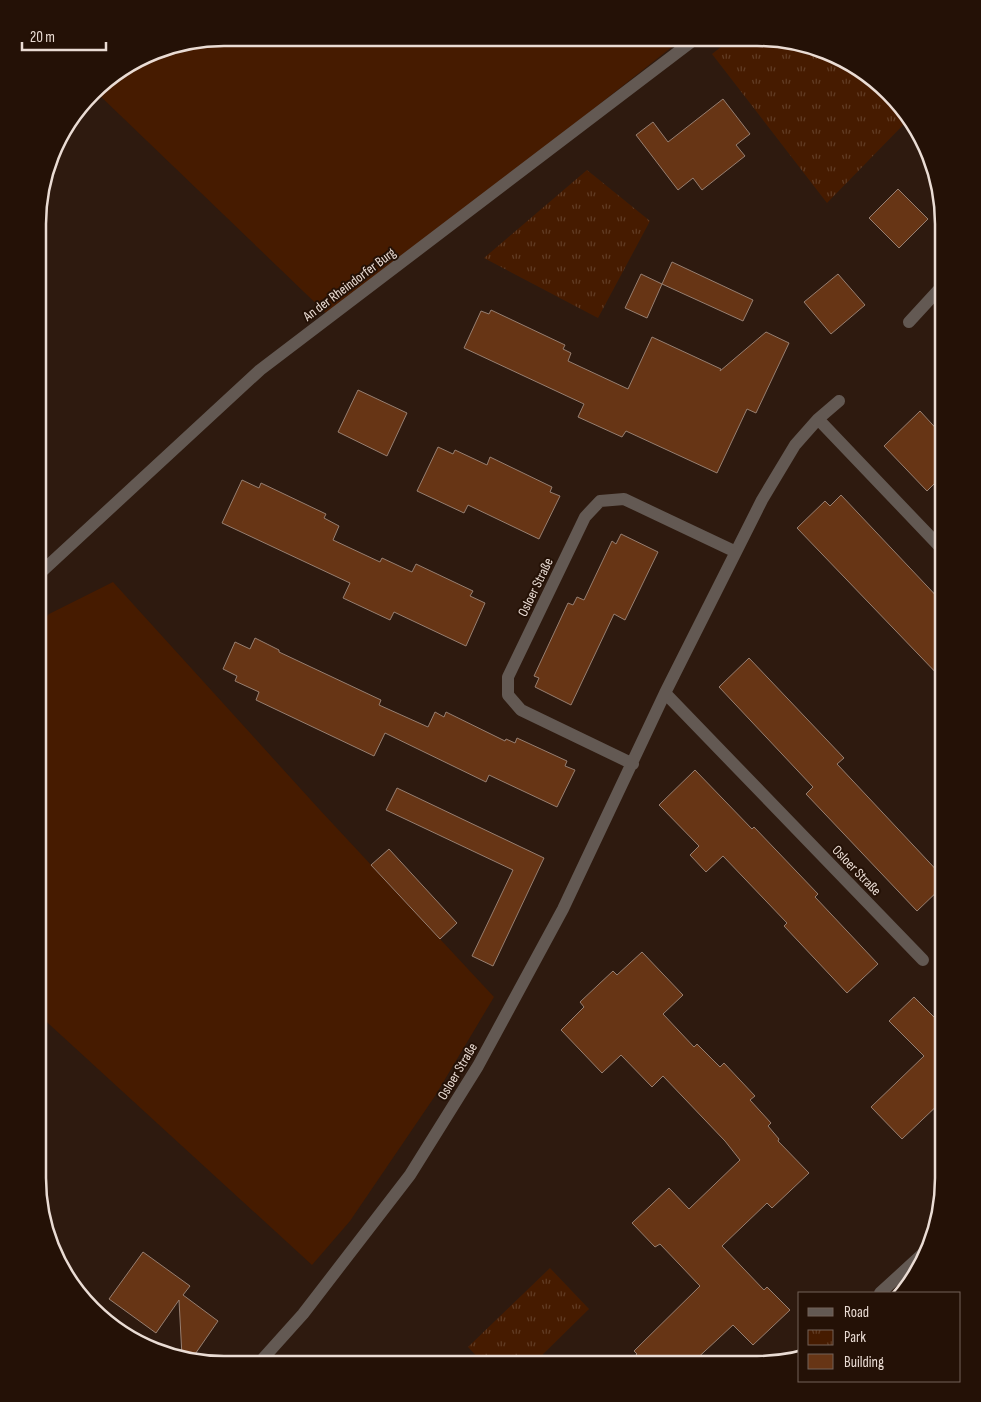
<svg xmlns="http://www.w3.org/2000/svg" width="981" height="1402" font-family="'Sofia Sans Condensed',sans-serif">
  <style>
    .park { fill: url(#park-tufts) }
    .garden { fill: #461b00 }
    .building { fill: #673515; stroke: #977f71 }
    .lines { fill: none; stroke-linecap: round; stroke-linejoin: round }
    .lane { stroke: #635953; stroke-width: 12 }
    .street { stroke: #635953; stroke-width: 12 }
    .labels { text-anchor: middle; stroke-width: 4; stroke-linejoin: round; paint-order: stroke }
    .street-label { font-size: 14px; fill: #eadcd4; stroke: #241106 }
    .rim { fill: none; stroke: #eadcd4; stroke-width: 2.5 }
  </style>
  <defs>
    <pattern id="park-tufts" width="24" height="20" patternUnits="userSpaceOnUse" patternTransform="scale(1.25)"><rect width="24" height="20" fill="#461b00"/><path d="M3 7l-1-3M5 7V3M7 7l1-3M15 17l-1-3M17 17v-4M19 17l1-3" fill="none" stroke="#613c24"/></pattern>
  </defs>
  <rect width="100%" height="100%" fill="#2e1a0f"/>
  <path class="park" d="M731 39H782L828 52 870 76 907 121 827 203 712 54Z
    M587 170 650 221 598 318 484 258Z
    M550 1268 589 1309 533 1364H484L468 1347Z"/>
  <path class="garden" d="M224 38 682 39 330 317 95 91 101 84 164 47Z
    M113 582 319 809 494 997 435 1096 350 1221 312 1265 38 1014V625L49 614Z"/>
  <path class="building" d="M723 99 750 134 736 145 745 156 702 190 693 178 678 190 636 135 653 122 668 142Z
    M898 189 928 219 899 248 869 218Z
    M672 262 753 300 743 321 662 284Z
    M641 274 662 284 647 318 625 308Z
    M838 274 865 305 831 334 804 302Z
    M491 310 565 345 563 349 571 353 568 361 628 389 652 337 721 369 720 371 766 332 789 343 756 413 747 409 717 473 626 431 622 437 578 417 584 404 464 348 481 311 489 314Z
    M358 390 407 413 387 456 338 432Z
    M920 411 943 436V475L927 491 884 446Z
    M438 447 453 454 455 450 487 465 490 457 552 487 550 492 560 496 539 539 468 505 464 513 417 491Z
    M242 480 259 488 261 483 326 514 324 518 339 526 333 540 380 562 382 558 412 572 416 564 473 591 470 596 485 603 466 646 394 612 390 620 343 598 350 583 222 523Z
    M841 495 943 603V680L797 528 825 501 830 506Z
    M621 534 658 552 625 620 614 614 571 705 535 687 539 678 534 676 568 603 573 605 577 597 584 600 612 541 616 544Z
    M255 638 279 650V652L381 700 379 705 428 727 435 712 444 717 446 712 505 741 506 739 515 743 517 738 567 761 565 766 575 770 557 807 489 775 486 782 385 733 374 756 256 700 259 692 235 681 237 676 223 669 235 642 250 649Z
    M749 658 844 758 837 764 943 877V886L917 911 806 794 813 787 719 687Z
    M695 770 752 829 754 827 818 894 815 897 878 964 847 993 784 926 787 923 723 856 706 872 690 855 699 846 659 805Z
    M397 788 544 858 493 966 472 956 513 870 386 810Z
    M389 849 457 923 440 939 371 865Z
    M642 952 683 995 663 1014 694 1047 697 1044 720 1067 724 1063 755 1096 750 1100 771 1123 768 1126 779 1139 778 1141 809 1173 772 1208 767 1203 722 1246 764 1290 767 1287 790 1310 753 1345 733 1325 691 1364H626L637 1354 634 1351 700 1286 660 1244 655 1247 632 1223 669 1188 689 1209 740 1160 725 1141 663 1076 652 1087 621 1055 602 1073 561 1030 584 1007 580 1002 598 985 613 971 617 975Z
    M914 997 943 1026V1100L902 1139 871 1107 924 1056 889 1021Z
    M143 1252 190 1286 183 1295 218 1321 191 1360 182 1356 179 1300 156 1333 109 1299Z"/>
  <g class="lines">
    <path class="lane" d="M880 1293 928 1249"/>
    <path class="street" d="M909 322 943 285
      M818 419 943 550
      M39 574 260 370 695 39
      M665 693 923 960
      M633 764 521 710 508 695V677L585 517 600 501 624 499 736 552
      M259 1363 303 1314 410 1175 478 1066 563 909 665 693 762 500 795 445 818 419 839 401"/>
  </g>
  <g class="labels">
    <g class="street-label">
      <text transform="translate(349 284) rotate(-37)" y="5">An der Rheindorfer Burg</text>
      <text transform="translate(535 587) rotate(-64)" y="5">Osloer Straße</text>
      <text transform="translate(857 870) rotate(46)" y="5">Osloer Straße</text>
      <text transform="translate(457 1071) rotate(-59)" y="5">Osloer Straße</text>
    </g>
  </g>
  <path d="M0 0H981V1402H0ZM224 46H757A178 178 0 0 1 935 224V1178A178 178 0 0 1 757 1356H224A178 178 0 0 1 46 1178V224A178 178 0 0 1 224 46Z" fill="#241106" fill-rule="evenodd"/>
  <path class="rim" d="M224 46H757A178 178 0 0 1 935 224V1178A178 178 0 0 1 757 1356H224A178 178 0 0 1 46 1178V224A178 178 0 0 1 224 46Z"/>
  <rect x="798" y="1292" width="162" height="90" fill="#241106" stroke="#736258"/>
  <rect x="808" y="1308" width="25" height="8" fill="#635953" stroke="#736258"/>
  <text x="844" y="1317" font-size="15" fill="#eadcd4">Road</text>
  <rect x="808" y="1330" width="25" height="15" fill="url(#park-tufts)" stroke="#736258"/>
  <text x="844" y="1342" font-size="15" fill="#eadcd4">Park</text>
  <rect x="808" y="1354" width="25" height="15" fill="#673515" stroke="#736258"/>
  <text x="844" y="1367" font-size="15" fill="#eadcd4">Building</text>
  <path d="M22 42v8h84v-8" fill="none" stroke="#eadcd4" stroke-width="2.5"/>
  <text x="30" y="42" font-size="15" fill="#eadcd4" stroke="#241106" stroke-width="4" paint-order="stroke">20 m</text>
</svg>
